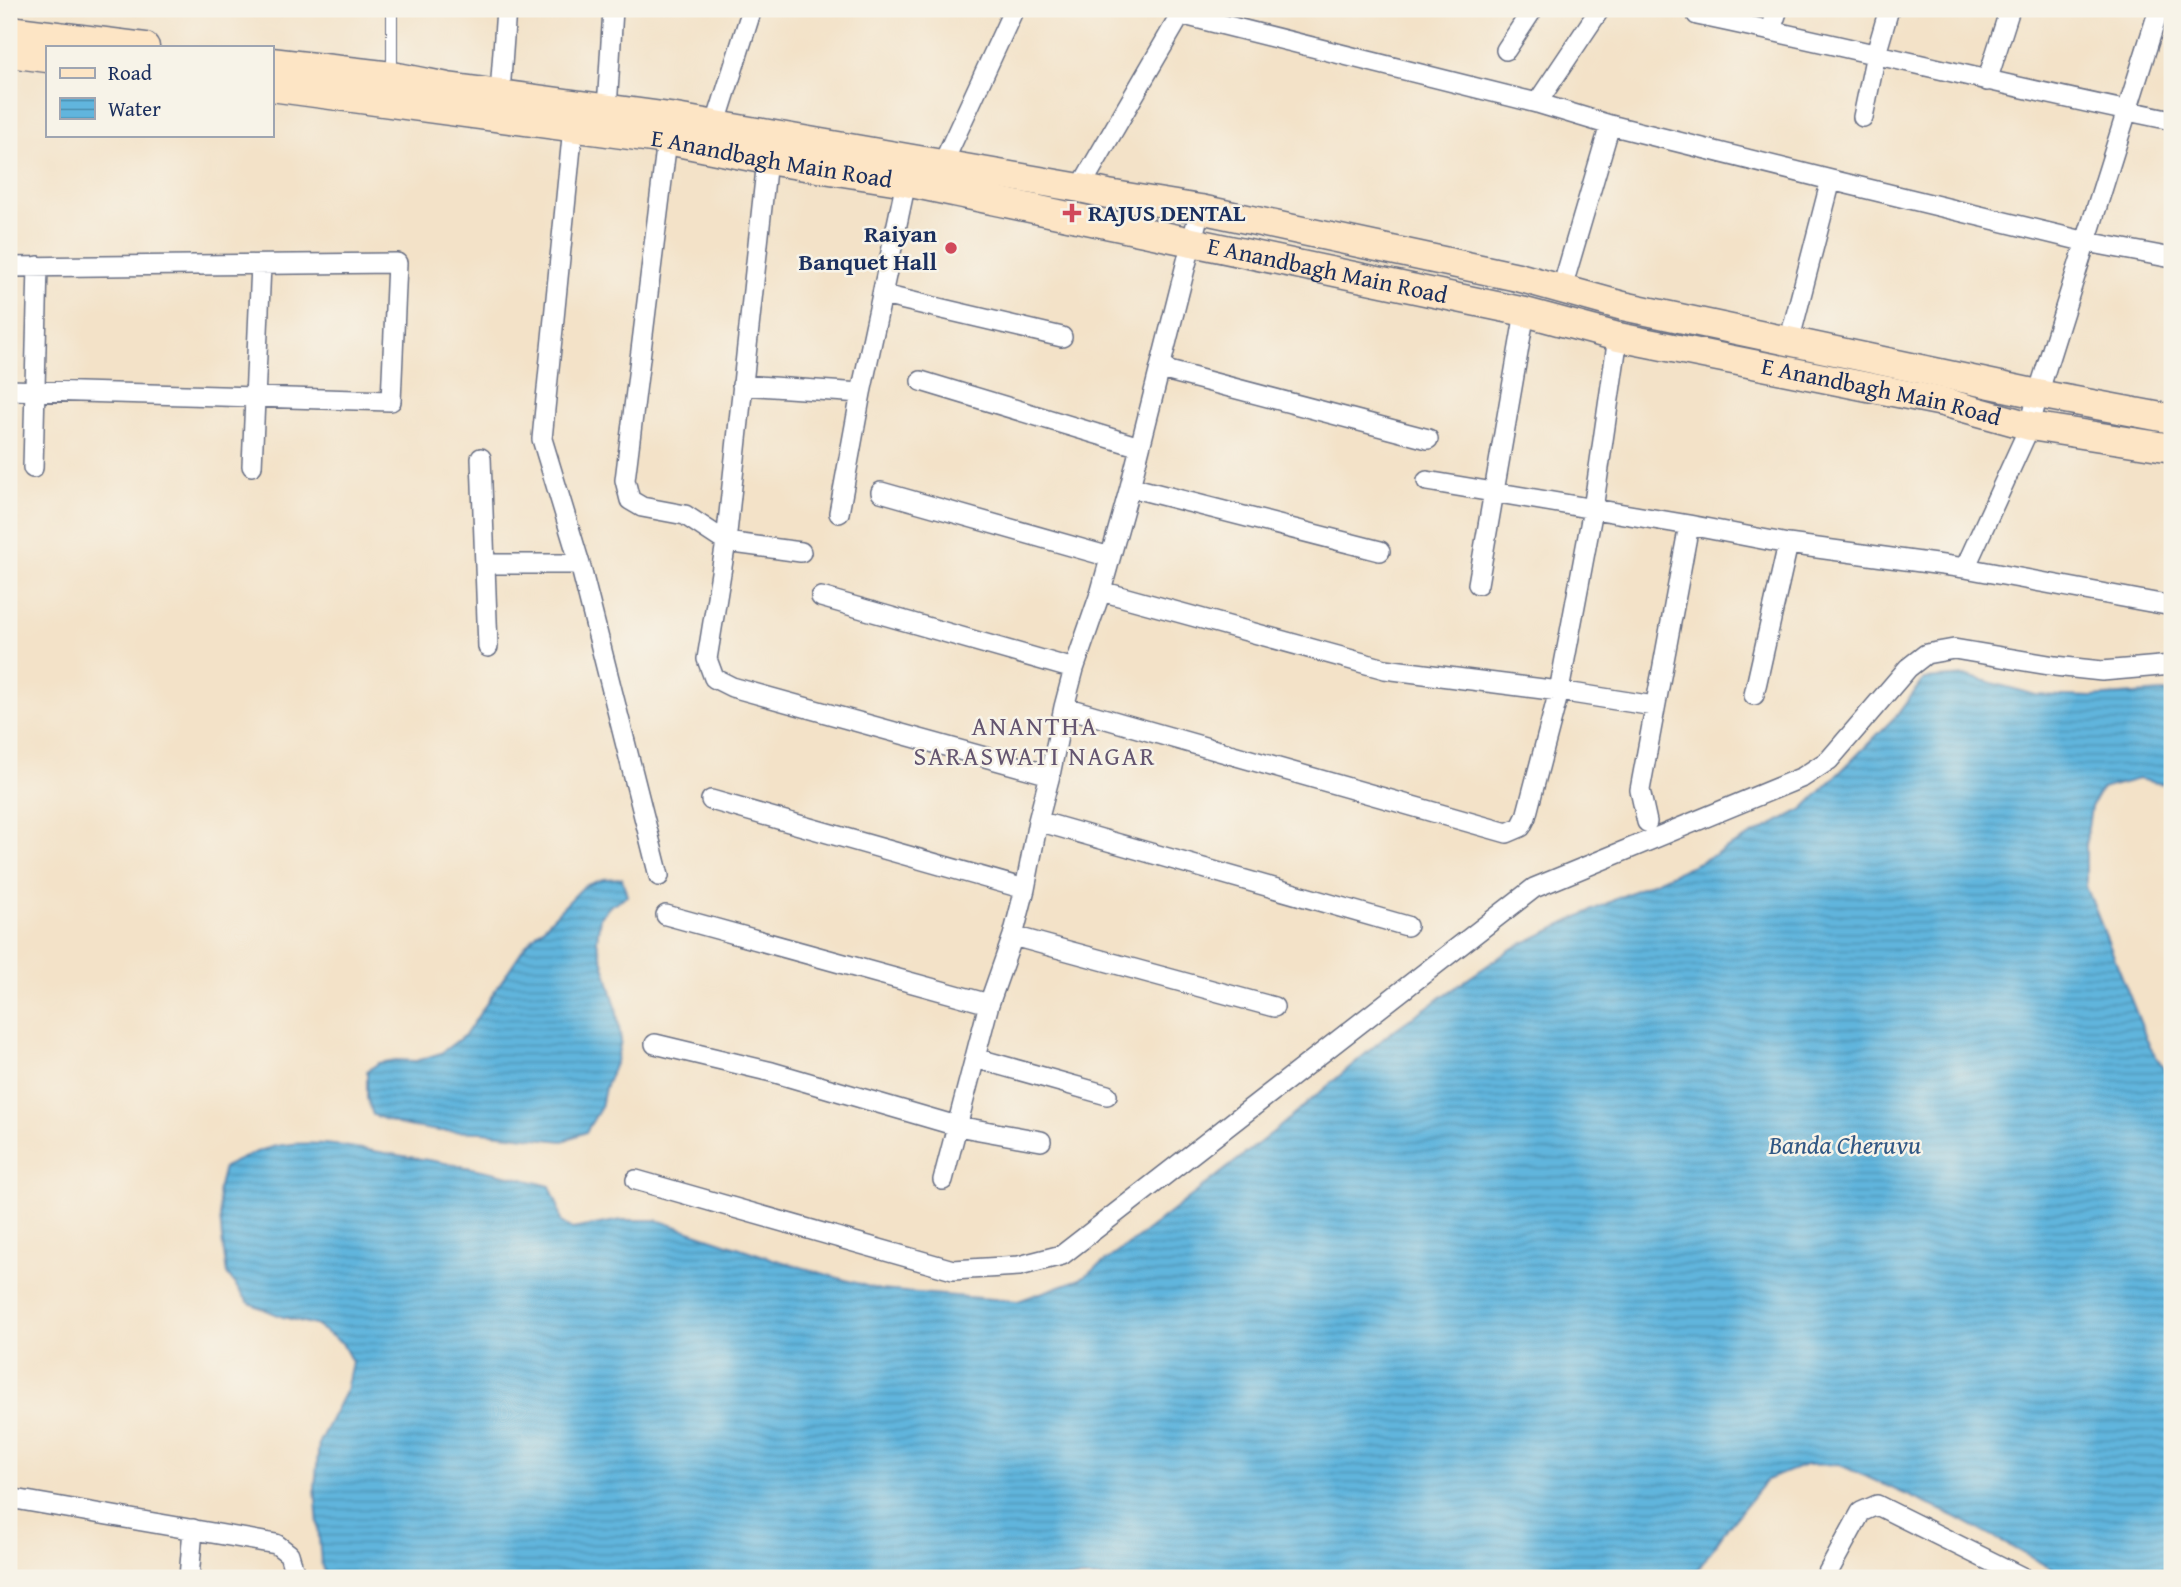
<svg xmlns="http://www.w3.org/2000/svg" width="2181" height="1587" font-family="'Gentium Book Plus',serif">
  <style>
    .water { fill: url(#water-rules); stroke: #3e729e; stroke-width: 2 }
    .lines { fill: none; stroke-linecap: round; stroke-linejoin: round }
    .lane-casing { stroke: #676e83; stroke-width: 12 }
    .street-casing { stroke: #676e83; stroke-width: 22 }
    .secondary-casing { stroke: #676e83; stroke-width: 31 }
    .lane { stroke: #fff; stroke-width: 10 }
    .street { stroke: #fff; stroke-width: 19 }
    .secondary { stroke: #fde5c5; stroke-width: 28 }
    .poi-dot { fill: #d1495b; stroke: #f7f3e8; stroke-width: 2.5 }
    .labels { text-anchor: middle; stroke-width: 5; stroke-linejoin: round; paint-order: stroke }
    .street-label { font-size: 24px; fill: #1b2f5e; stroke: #f7f3e8 }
    .poi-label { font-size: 24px; font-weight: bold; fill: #1b2f5e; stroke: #f7f3e8; text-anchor: start }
    .neighbourhood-label { font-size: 26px; letter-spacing: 2px; fill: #645570; stroke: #f7f3e8 }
    .water-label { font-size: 26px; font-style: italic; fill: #305784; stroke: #f7f3e8 }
  </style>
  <defs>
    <pattern id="water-rules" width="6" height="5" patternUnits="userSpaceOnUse" patternTransform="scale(1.75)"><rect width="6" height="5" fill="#61b5dd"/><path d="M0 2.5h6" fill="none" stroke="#4f94b6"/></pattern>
  </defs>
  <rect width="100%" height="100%" fill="#f7f3e8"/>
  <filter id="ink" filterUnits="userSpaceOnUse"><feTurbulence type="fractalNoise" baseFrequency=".0143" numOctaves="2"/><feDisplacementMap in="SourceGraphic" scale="14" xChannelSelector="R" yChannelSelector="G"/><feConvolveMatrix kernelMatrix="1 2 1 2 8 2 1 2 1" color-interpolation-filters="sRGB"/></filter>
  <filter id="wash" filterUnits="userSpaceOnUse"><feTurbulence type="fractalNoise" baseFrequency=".00686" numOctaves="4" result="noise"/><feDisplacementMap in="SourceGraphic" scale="28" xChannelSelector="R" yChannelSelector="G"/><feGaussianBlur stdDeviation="1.57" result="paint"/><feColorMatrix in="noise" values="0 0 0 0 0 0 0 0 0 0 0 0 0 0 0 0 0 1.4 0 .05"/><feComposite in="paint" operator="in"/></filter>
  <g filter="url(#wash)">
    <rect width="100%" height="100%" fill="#f3e2c8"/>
    <path class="water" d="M1967 676 2036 695 2092 697 2163 692 2172 693V786L2138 779 2101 789 2091 807 2086 841V886L2150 1047 2172 1080V1566L2141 1578H2069L1956 1517 1838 1464 1805 1465 1766 1480 1727 1528 1692 1578H326L321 1563 315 1488 319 1442 346 1390 352 1362 342 1343 315 1325 283 1317 249 1303 227 1274 222 1239 218 1190 224 1167C243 1158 263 1147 284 1145 322 1140 360 1149 397 1155 448 1163 500 1172 550 1186L558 1206 561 1222 572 1229 622 1220H657L773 1259 880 1290 1018 1301 1080 1279 1139 1237 1277 1129 1391 1032 1511 949 1616 899 1704 860 1803 809 1897 715 1924 679Z
      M622 878 627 896 611 905 600 917 597 941 616 1007 621 1041 616 1061 605 1088 601 1107 586 1132 563 1141 483 1132 439 1131 401 1125 373 1115 367 1098V1071L379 1063 396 1060 416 1061 441 1053 466 1034 525 946 584 886 603 879Z"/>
  </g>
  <g filter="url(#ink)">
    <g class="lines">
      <defs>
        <path id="lane" d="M392 9V72"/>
        <path id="street" d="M1180 14 1537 103 1610 125 1831 180 2087 242 2172 258
          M1697 15C1856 48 2013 88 2172 120
          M1771 30 1778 9
          M1506 50 1533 9
          M1987 81 2010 9
          M500 93 506 9
          M1537 103 1600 9
          M607 109 613 9
          M574 117 542 439 580 564 659 876
          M1863 117 1876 54 1889 9
          M715 126 752 9
          M667 140 625 480 630 500 642 507 685 515 726 542 801 552
          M767 160 726 542 707 659 714 678 732 687 1050 775
          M940 174 943 163 1014 9
          M1080 188 1184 9
          M9 267 397 263 391 401 9 390
          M1562 288 1610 125
          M883 295 1062 337
          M1789 342 1831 180
          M1161 369 1428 439
          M921 381 1140 447
          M742 385 861 393
          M481 458 488 647
          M252 466 261 265
          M33 468 38 266
          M1427 481 1689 525 1788 544 1965 568 2172 606
          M1130 487 1380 551
          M881 492 1110 557
          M839 513 861 393 906 182
          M485 564H580
          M1965 568 2030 426 2038 394 2159 9
          M1478 584 1525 312
          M1101 591 1385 669 1559 691 1654 706
          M821 597 1074 669
          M1754 695 1788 544
          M1064 707 1507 833 1521 827 1526 817 1559 691 1593 509 1618 337
          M711 800 1025 889
          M1038 821 1407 926
          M1647 822 1640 790 1689 525
          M666 915 989 1004
          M1013 936 1274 1007
          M655 1044 772 1072 957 1126 1041 1141
          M975 1058 1107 1095
          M636 1180 953 1270 1019 1266 1062 1255 1534 888 1803 777 1829 760 1908 668 1926 654 1954 649 2055 666 2102 671 2172 665
          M943 1180 989 1004 1013 936 1025 889 1038 821 1050 775 1064 707 1074 669 1101 591 1130 487 1200 209
          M9 1498 276 1544 289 1554 296 1578
          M189 1578 193 1529
          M1825 1578 1861 1512 1877 1505 2024 1578"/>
        <g id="secondary">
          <path d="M9 30 145 47"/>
          <path d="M9 53 47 58"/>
          <path d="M271 62 392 76 448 87 670 117 1080 188 1108 194 1200 209 1518 277 1623 306 2038 394 2172 419"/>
          <path id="s1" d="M271 87 667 140 767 160 906 182 1525 312 1618 337 1943 402 2030 426 2172 448"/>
        </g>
      </defs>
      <use href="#lane" class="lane-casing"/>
      <use href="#street" class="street-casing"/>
      <use href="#secondary" class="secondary-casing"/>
      <use href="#lane" class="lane"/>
      <use href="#street" class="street"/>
      <use href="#secondary" class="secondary"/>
    </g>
  </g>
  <g class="poi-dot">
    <path d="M1068.5 202.5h7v7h7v7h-7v7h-7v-7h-7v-7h7z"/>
    <circle cx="951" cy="248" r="7"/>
  </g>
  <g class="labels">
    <g class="street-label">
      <text dy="8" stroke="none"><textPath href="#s1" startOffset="506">E Anandbagh Main Road</textPath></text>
      <text dy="8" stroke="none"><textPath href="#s1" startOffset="1073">E Anandbagh Main Road</textPath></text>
      <text dy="8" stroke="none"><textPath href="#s1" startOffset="1640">E Anandbagh Main Road</textPath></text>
    </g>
    <g class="poi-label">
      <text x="1088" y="221">RAJUS DENTAL</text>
      <text x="937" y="242" text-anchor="end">Raiyan<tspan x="937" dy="28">Banquet Hall</tspan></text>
    </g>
    <g class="neighbourhood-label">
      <text x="1035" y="735">ANANTHA<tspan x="1035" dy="30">SARASWATI NAGAR</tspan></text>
    </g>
    <g class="water-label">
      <text x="1845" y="1154">Banda Cheruvu</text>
    </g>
  </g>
  <rect width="2181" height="1587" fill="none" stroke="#f7f3e8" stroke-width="35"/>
  <rect x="46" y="46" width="228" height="91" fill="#f7f3e8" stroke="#9fa5b1" stroke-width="2"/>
  <rect x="60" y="68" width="35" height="10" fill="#fde5c5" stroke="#9fa5b1" stroke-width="2"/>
  <text x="108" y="80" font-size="21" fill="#1b2f5e">Road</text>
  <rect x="60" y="98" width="35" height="21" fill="url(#water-rules)" stroke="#9fa5b1" stroke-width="2"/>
  <text x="108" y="116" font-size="21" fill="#1b2f5e">Water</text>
</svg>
